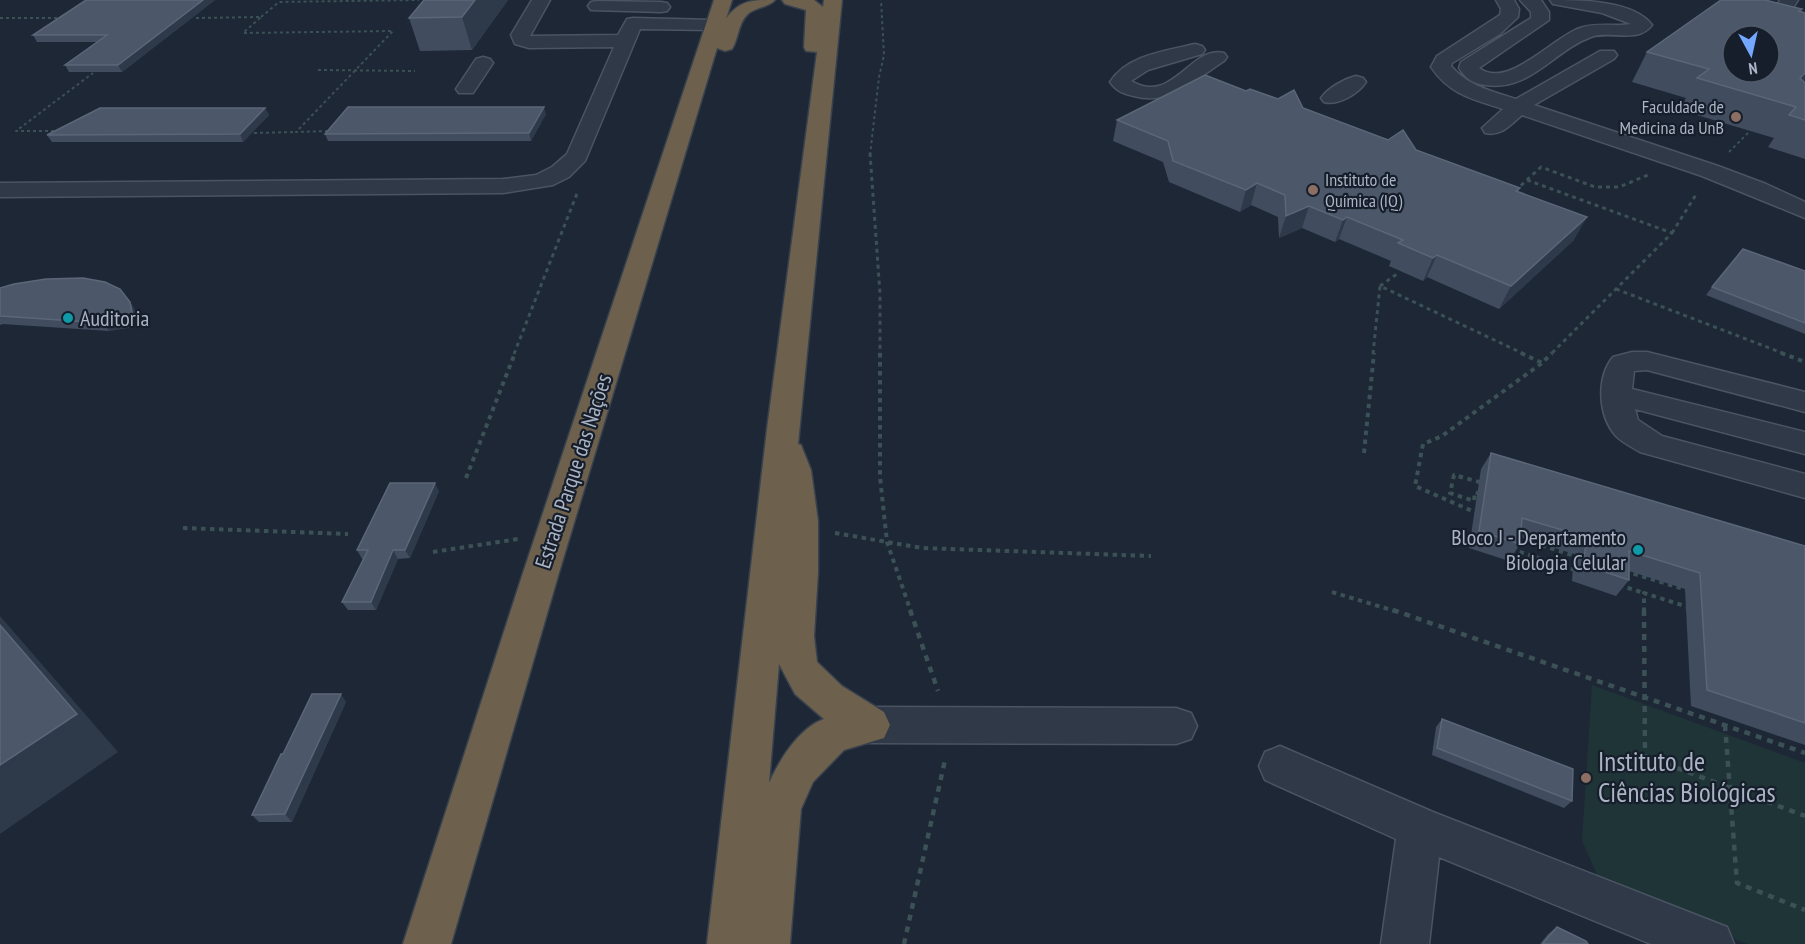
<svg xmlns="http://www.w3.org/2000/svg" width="1805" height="944" font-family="'PT Sans Narrow',sans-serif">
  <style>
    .green { fill: #1f3437 }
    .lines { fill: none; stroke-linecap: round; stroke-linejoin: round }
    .minor-casing { stroke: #4b5462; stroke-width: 3 }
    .highway-casing { stroke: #38414e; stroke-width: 3 }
    .path-far3 { stroke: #3c5155; stroke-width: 2; stroke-dasharray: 3 3; stroke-linecap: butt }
    .path-far2 { stroke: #3c5155; stroke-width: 3; stroke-dasharray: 4 4; stroke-linecap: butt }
    .path-far1 { stroke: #3c5155; stroke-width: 4; stroke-dasharray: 4.5 4.5; stroke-linecap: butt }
    .path { stroke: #3c5155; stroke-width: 4.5; stroke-dasharray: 6 6; stroke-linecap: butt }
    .minor { fill: #303947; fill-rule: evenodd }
    .highway { fill: #6d614d; fill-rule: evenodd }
    .wall { fill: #414d5f }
    .shaded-wall { fill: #2e394a }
    .building { fill: #4c586a; stroke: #5b6678; stroke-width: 1.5; fill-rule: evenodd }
    .education-dot { fill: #8d6e63; stroke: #161e2b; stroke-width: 2 }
    .culture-dot { fill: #0f9aa8; stroke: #161e2b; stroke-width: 2 }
    .labels { text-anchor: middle; stroke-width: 4.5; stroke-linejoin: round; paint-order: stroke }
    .far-poi-label { font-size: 18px; fill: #aab4c4; stroke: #161e2b; text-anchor: end }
    .poi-label { font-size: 22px; fill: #aab4c4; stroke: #161e2b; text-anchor: start }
    .street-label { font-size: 22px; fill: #aab4c4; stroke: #161e2b }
    .near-poi-label { font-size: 27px; fill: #aab4c4; stroke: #161e2b; text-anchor: start }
  </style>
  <rect width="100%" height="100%" fill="#1d2736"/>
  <path class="green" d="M1592 685 1805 763V944H1747L1648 905 1600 881 1582 841Z"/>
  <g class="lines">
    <defs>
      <path id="minor" d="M532 0H550L530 36 618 35 627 19 633 18 714 20 720 21 723 25 720 29 714 30 640 29 585 161 569 177 553 185 503 193 0 197V183L503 179 536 175 552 167 567 154 614 47 529 48 515 44 511 35Z
        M1496 0H1514L1519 9 1518 17 1500 34 1452 63 1451 66C1468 86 1491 91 1516 99L1600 51H1614L1617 55 1614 59 1534 105 1718 166 1766 184 1805 202V218L1702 176 1522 115C1510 125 1501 137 1485 133L1482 128 1503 109C1473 99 1450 95 1431 67L1437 56 1500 15 1501 9Z
        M1520 0H1541L1549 12V20L1479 68C1507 90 1552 38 1580 28 1597 22 1614 27 1631 24L1602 13 1553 4 1550 0C1578 0 1634 0 1652 25 1639 44 1609 30 1591 37 1553 51 1530 92 1485 85 1473 83 1466 79 1459 68L1461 62 1531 18V12Z
        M1780 0H1798L1788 16H1776L1773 12Z
        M597 1 661 2 667 3 670 7 667 11 661 12 591 10 588 6 591 2Z
        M1195 44 1202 46 1205 50 1202 54 1148 70 1131 81C1173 106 1190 45 1224 53L1227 57 1224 61C1194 80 1172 106 1134 96 1124 94 1116 91 1110 82 1127 55 1166 51 1195 44Z
        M483 57 490 59 493 63 473 93H459L456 89 476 59Z
        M1356 76 1363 78 1366 82C1358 94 1338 106 1324 102L1321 98C1328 88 1344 79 1356 76Z
        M1632 352H1647L1805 392V412L1647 370 1634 371 1632 389 1805 432V454L1635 409 1638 420 1662 436 1805 474V498L1640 452C1632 447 1623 443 1616 436 1598 416 1596 378 1613 357Z
        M869 707 1176 708 1191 713 1197 726 1191 739 1176 744 869 743 854 738 848 725 854 712Z
        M1280 746 1433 812 1727 927 1734 944H1651L1439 857 1429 944H1381L1396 839 1265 780 1259 766 1265 752Z"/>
      <path id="highway" d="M714 0H732L726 19C739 0 753 0 775 0 769 7 757 7 749 13 738 22 739 38 732 49L725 51 717 48 558 576 451 944H403L522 576Z
        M782 0H814L823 7 824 0H842L798 444 801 445 811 470 818 521V572L814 636 817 662 842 686 884 712 890 725 884 738 844 750 813 782 801 809 790 944H707L767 429 817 52 806 51 804 47 806 10 785 4ZM779 664 795 694 824 719C799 728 780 759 769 783Z"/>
    </defs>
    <use href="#minor" class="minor-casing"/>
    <use href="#highway" class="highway-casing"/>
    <path class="path-far3" d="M261 17 279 2 419 0
      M0 18H62
      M196 18 261 17 243 33 393 31 296 132 332 131
      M318 70 415 71
      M54 131H16L93 73
      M254 133 296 132
      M1729 152 1750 131
      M870 155 879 77 884 55 881 0"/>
    <path class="path-far2" d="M870 153 880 294V354
      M1527 180 1672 233 1551 354
      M1515 191 1541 167 1595 187H1619L1648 175
      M1672 233 1697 193
      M1380 286 1397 274
      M1616 289 1785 354
      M514 354 578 191
      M1373 354 1380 286 1524 354"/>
    <path class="path-far1" d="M880 353V477L887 542 911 612
      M1521 353 1542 363 1552 353
      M1781 353 1805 362
      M1364 453 1374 353
      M466 478 515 353
      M1480 494 1475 492 1474 501 1450 493 1454 475 1483 483
      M1479 514 1415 486 1423 444 1442 436 1542 363
      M183 528 348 534
      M835 533 922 548 1151 556
      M1516 537 1578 557
      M1511 549 1575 570
      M433 552 518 539
      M1625 571 1690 591
      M1619 585 1644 593
      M1332 592 1398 612
      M1644 612V593L1691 608"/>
    <path class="path" d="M910 610 938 691
      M1393 610 1805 753
      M1644 610 1645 756 1805 816
      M1725 725 1737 883 1805 910
      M904 944 945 760"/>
    <use href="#minor" class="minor"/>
    <use href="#highway" class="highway"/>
  </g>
  <path class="wall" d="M215 0 122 72H69L65 65 98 42H37L33 35Z
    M508 0 472 50 420 51 409 18Z
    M1802 9 1801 12 1805 13V159L1768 147 1774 138 1680 110 1686 98 1632 82 1647 52Z
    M1246 91 1303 108 1520 188 1518 192 1574 240 1499 309 1427 277 1423 281 1389 266 1391 261 1339 239 1335 242 1302 228 1279 238 1278 217 1251 205 1240 212 1169 182 1163 162 1113 141 1117 120Z
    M265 108 269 115 243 142H52L47 135Z
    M546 114 531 141H328L325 134Z
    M1805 271V334L1706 295 1712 287Z
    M0 288 130 302 135 310 139 326 109 331 3 324 0 325Z
    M1491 453 1805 546V745L1691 706 1685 589 1629 571V580L1616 596 1572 581 1574 554 1520 537V544L1509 561 1469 548 1481 469Z
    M439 491 410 558 398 559 376 610H348L342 602 364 559H362L357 550Z
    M346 702 292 822H259L252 815 283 754Z
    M1442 719 1572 801 1564 808 1432 755 1436 727Z
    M1557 927 1588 944H1540L1548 934Z"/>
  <path class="shaded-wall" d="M203 0H215L122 72 118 65Z
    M475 0H508L472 50 462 17Z
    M1805 73V91L1800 78Z
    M544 107 546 114 531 141 529 133Z
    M265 108 269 115 243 142 240 134Z
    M1257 183 1251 205 1240 212 1246 190Z
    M1309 206 1302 228 1279 238 1286 216Z
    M1347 217 1339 239 1335 242 1343 220Z
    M1587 217 1574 240 1499 309 1511 286Z
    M1437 255 1427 277 1423 281 1433 258Z
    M130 302 135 310 139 326 109 331 104 323Z
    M435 483 439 491 410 558 405 550Z
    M393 550 398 559 376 610 371 602Z
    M0 616 118 752 0 834Z
    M341 694 346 702 292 822 285 814Z"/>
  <path class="building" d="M86 0H203L118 65H65L107 35H33Z
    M424 0H475L462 17 409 18Z
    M1721 0H1765L1802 9 1799 11 1805 13V73L1800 78 1805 83V120L1789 115 1796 107 1697 78 1709 69 1647 52ZM1733 36H1769V72H1733Z
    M1205 75 1246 91 1250 89 1278 99 1294 90 1303 108 1388 140 1403 130 1416 150 1520 188 1516 191 1587 217 1511 286 1437 255 1433 258 1398 243 1403 240 1347 217 1343 220 1309 206 1286 216 1285 195 1257 183 1246 190 1173 161 1168 141 1117 120Z
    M348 107H544L529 133 325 134Z
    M100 108H265L240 134 47 135Z
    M1743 249 1805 271V323L1712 287Z
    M83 278 105 282 120 289 130 302 133 317 104 323 0 316V288L14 284 46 279Z
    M1491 453 1805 546V723L1707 690 1700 573 1629 551V580L1584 565 1586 537 1522 518 1520 544 1479 531Z
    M390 483H435L405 550H393L371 602H342L368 550H357Z
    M0 625 77 714 0 765Z
    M312 694H341L285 814 252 815 281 754H283Z
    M1442 719 1573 769 1572 801 1437 748Z
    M1557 927 1586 941 1588 944H1543V943Z"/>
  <g class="education-dot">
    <circle cx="1736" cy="117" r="6"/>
    <circle cx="1313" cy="190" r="6"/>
    <circle cx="1586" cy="778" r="6"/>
  </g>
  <g class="culture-dot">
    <circle cx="68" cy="318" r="6"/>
    <circle cx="1638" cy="550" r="6"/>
  </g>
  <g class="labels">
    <g class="far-poi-label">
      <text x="1724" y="113">Faculdade de<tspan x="1724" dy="21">Medicina da UnB</tspan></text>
      <text x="1325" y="186" text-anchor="start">Instituto de<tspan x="1325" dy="21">Química (IQ)</tspan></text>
    </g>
    <g class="poi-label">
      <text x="80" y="326">Auditoria</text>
      <text x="1626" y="545" text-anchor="end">Bloco J - Departamento<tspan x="1626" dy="25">Biologia Celular</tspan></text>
    </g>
    <g class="street-label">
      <text transform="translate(573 471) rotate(-72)" y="8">Estrada Parque das Nações</text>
    </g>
    <g class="near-poi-label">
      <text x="1598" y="771">Instituto de<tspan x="1598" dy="31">Ciências Biológicas</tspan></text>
    </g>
  </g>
  <g transform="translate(1751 54) rotate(172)"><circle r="28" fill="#161e2b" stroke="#515a68" stroke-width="1.5"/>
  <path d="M0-4.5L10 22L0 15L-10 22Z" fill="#74a7ff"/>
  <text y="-9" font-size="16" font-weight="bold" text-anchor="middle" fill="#aab4c4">N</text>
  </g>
</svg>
